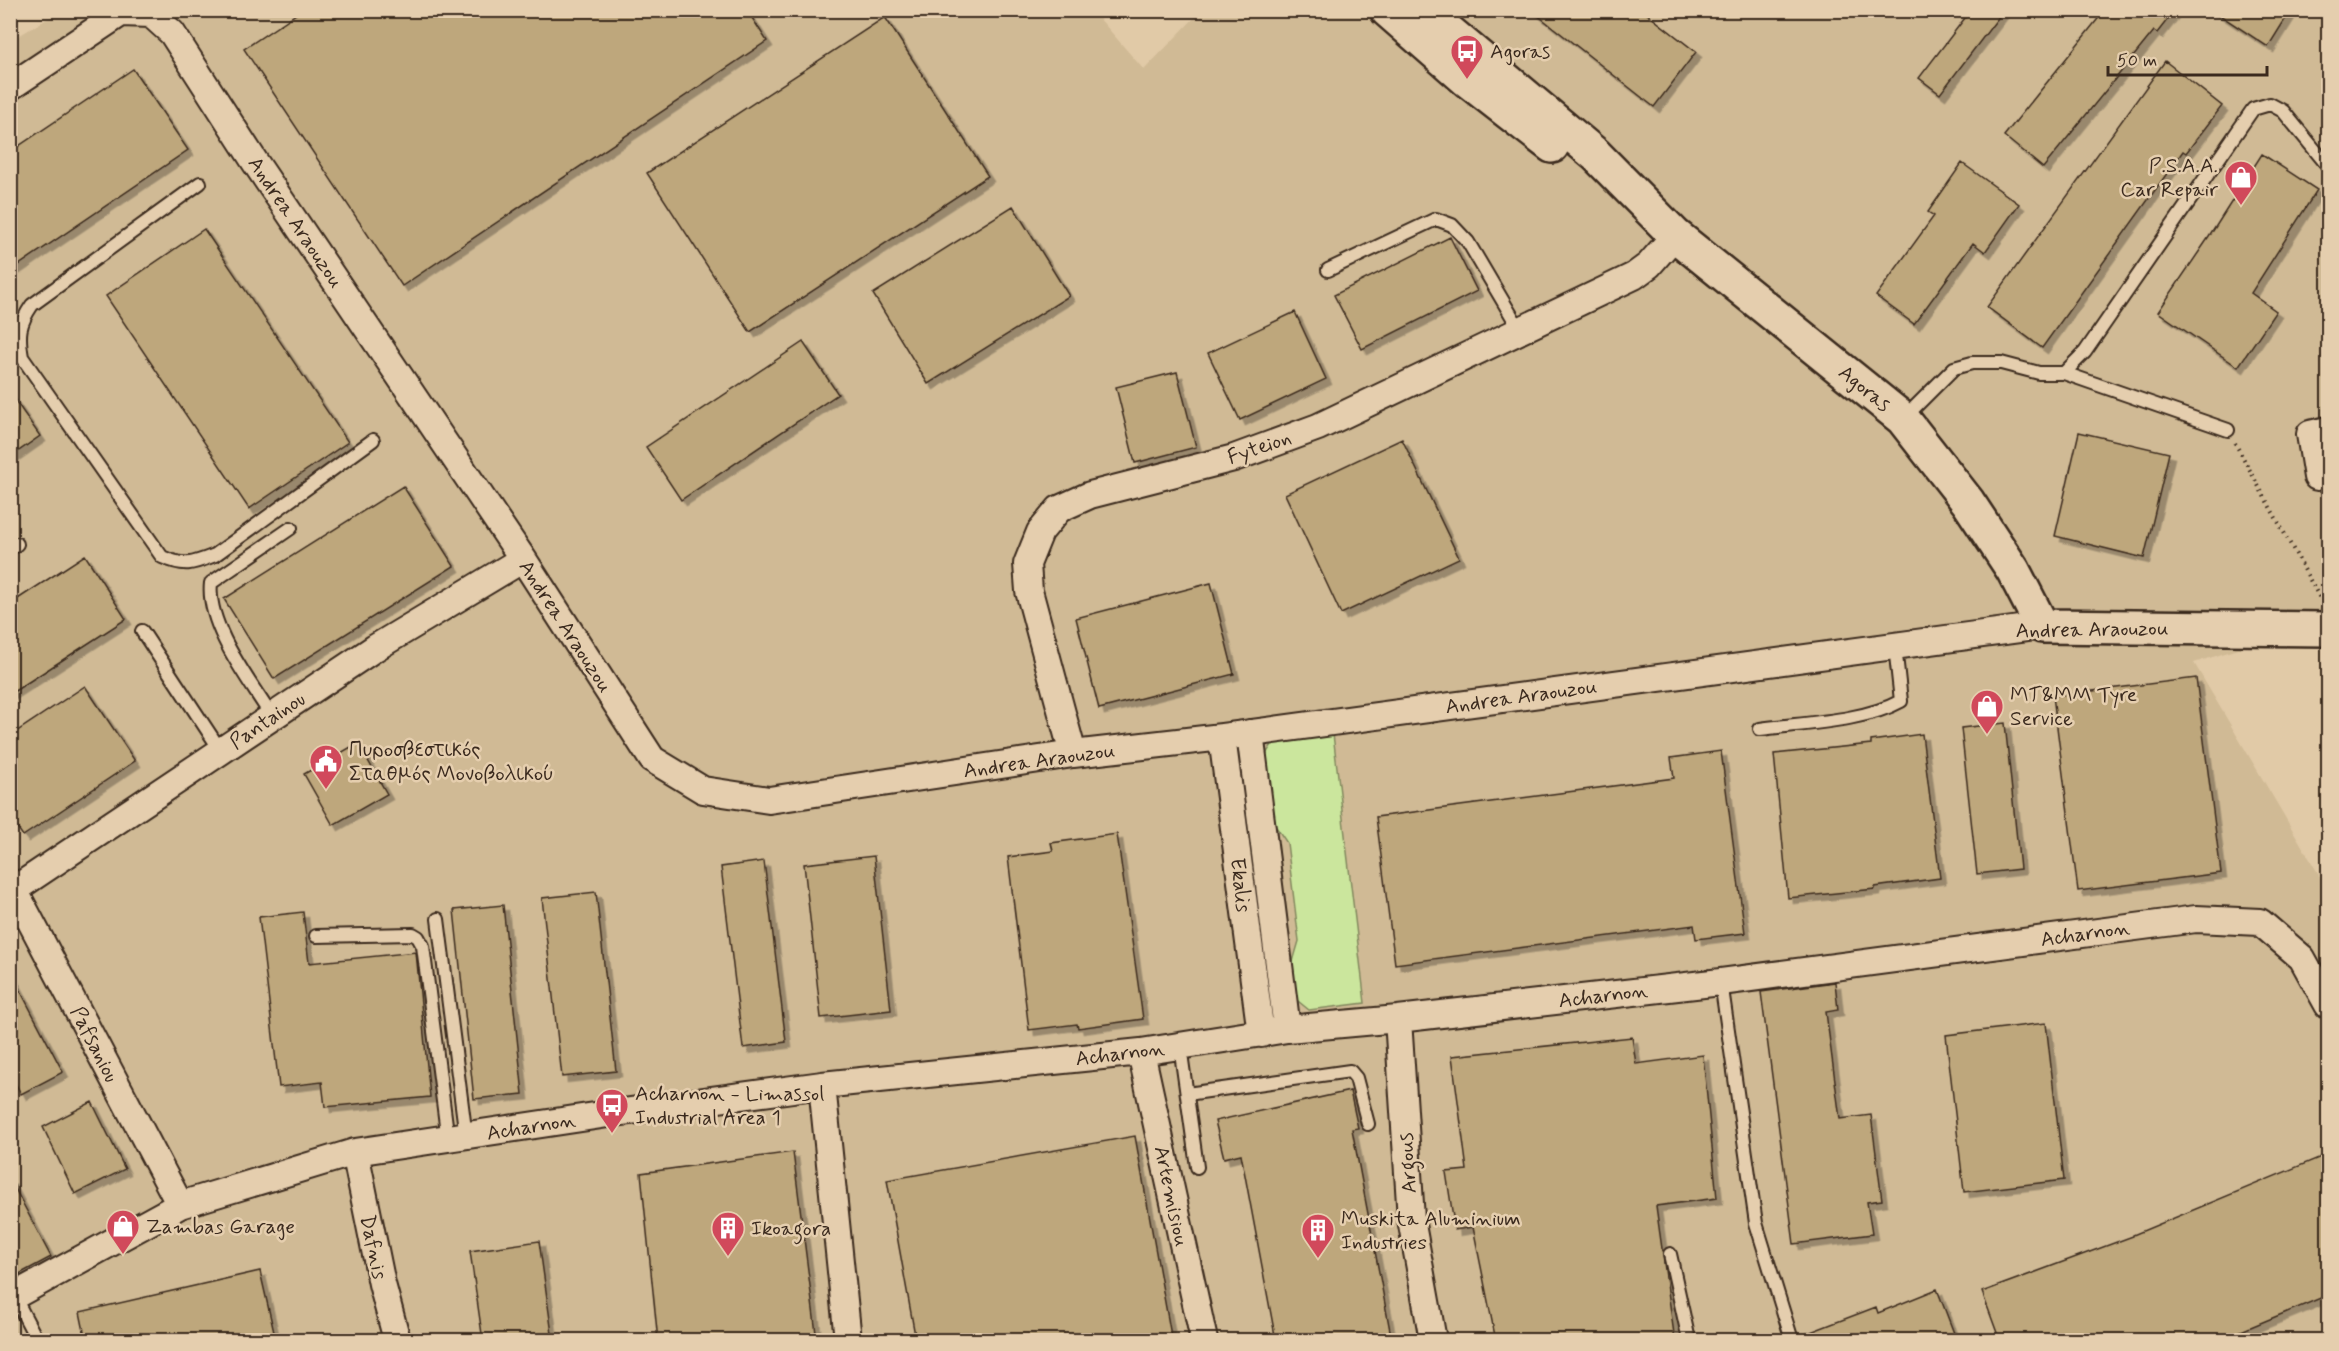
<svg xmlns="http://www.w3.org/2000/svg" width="2339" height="1351" font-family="Mynerve,sans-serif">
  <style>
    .built { fill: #d0ba95 }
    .green { fill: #cbe69d; stroke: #83885e; stroke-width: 1.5 }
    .building { fill: #bea77b; stroke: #3b2a1e; stroke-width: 1.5; filter: url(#shadow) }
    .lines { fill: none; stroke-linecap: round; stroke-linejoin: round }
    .lane-casing { stroke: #3b2a1e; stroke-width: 16 }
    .street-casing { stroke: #3b2a1e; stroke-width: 30 }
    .secondary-casing { stroke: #3b2a1e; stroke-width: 38 }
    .path { stroke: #3b2a1e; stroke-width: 4; stroke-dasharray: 1.5 4.5; stroke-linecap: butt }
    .lane { stroke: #e5ceae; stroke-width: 12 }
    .street { stroke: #e5ceae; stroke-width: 26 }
    .secondary { stroke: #e5ceae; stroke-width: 33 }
    .labels { text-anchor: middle; stroke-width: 5; stroke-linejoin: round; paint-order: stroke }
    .poi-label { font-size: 21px; fill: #3b2a1e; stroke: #e5ceae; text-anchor: start }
    .street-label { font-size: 21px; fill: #3b2a1e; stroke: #e5ceae }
  </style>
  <defs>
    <filter id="shadow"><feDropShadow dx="5.5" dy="5.5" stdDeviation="0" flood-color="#0004"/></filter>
  </defs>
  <rect width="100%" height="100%" fill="#e1caa7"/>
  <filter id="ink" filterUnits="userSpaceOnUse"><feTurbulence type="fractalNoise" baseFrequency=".0167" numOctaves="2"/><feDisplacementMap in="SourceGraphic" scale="12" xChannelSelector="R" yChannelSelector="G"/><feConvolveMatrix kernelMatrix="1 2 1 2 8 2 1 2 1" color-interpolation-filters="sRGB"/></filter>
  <g filter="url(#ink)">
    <path class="built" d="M62 10H1092L1144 70 1201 11H2326L2328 14V620L2194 663 2328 890V1340H11L10 41Z"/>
    <path class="green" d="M1333 734 1365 1003 1309 1010 1293 997 1287 982 1299 941 1287 843 1270 818 1262 760 1275 740Z"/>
    <path class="building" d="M302 10H747L767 41 402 286 244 49Z
      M1531 10H1642L1696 52 1654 107Z
      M1971 10H2004L1940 94 1919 78Z
      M2105 10H2175L2157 33 2154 31 2043 168 2004 136Z
      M2212 10H2291L2268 47Z
      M885 17 988 176 750 332 647 173Z
      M2165 61 2222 106 2186 153 2183 151 2042 348 1987 307Z
      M133 69 188 150 10 271V152Z
      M2262 154 2317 190 2251 293 2276 311 2238 367 2158 312 2209 237Z
      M1962 163 2019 204 1985 252 1973 243 1914 324 1876 296 1934 216 1928 212Z
      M1013 206 1069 296 928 384 873 294Z
      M204 229 348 442 249 509 106 296Z
      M1450 237 1477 291 1362 349 1334 295Z
      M1295 312 1326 379 1240 420 1208 353Z
      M803 342 838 394 681 500 646 447Z
      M1177 372 1196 447 1135 463 1116 387Z
      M10 393 40 436 10 457Z
      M2079 432 2169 453 2144 558 2055 536Z
      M1402 439 1459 558 1341 614 1285 494Z
      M403 486 454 566 274 679 224 599Z
      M85 555 126 619 10 694V604Z
      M1211 583 1234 674 1099 709 1076 618Z
      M2196 678 2221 873 2078 891 2053 696Z
      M85 686 135 761 23 836 10 817V736Z
      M2005 723 2020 869 1977 874 1961 728Z
      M1922 734 1940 878 1875 887V889L1788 898 1774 754 1871 744V741Z
      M358 743 387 794 333 825 304 774Z
      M1721 751 1745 933 1696 939 1694 925 1395 964 1376 817 1674 778 1671 758Z
      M1117 834 1143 1019 1078 1028 1077 1024 1029 1030 1008 857 1053 851 1051 843Z
      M874 856 891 1010 821 1018 804 864Z
      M764 861 786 1042 743 1048 721 867Z
      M596 892 616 1071 562 1077 542 898Z
      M503 905 523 1094 474 1099 454 910Z
      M303 912 309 963 416 952 430 1097 325 1107 322 1082 279 1087 259 917Z
      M10 971 63 1072 21 1094 10 1073Z
      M1835 982 1838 1010 1826 1012 1840 1119 1871 1115 1882 1200 1867 1202 1872 1234 1794 1244 1761 992Z
      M2046 1023 2064 1180 1964 1192 1946 1035Z
      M1632 1037 1636 1064 1703 1055 1717 1198 1656 1206 1675 1341H1496L1473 1227 1455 1230 1446 1172 1467 1170 1452 1056Z
      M1350 1091 1358 1128 1352 1129 1392 1341H1276L1241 1154 1224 1158 1215 1121Z
      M92 1102 125 1169 75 1194 43 1127Z
      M1135 1136 1172 1341H916L887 1180Z
      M793 1152 817 1341H658L641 1173Z
      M2328 1154V1295L2217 1341H2000L1982 1292 2133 1236V1235Z
      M10 1179 51 1257 10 1279Z
      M539 1241 553 1341H483L470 1251Z
      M260 1271 276 1341H86L80 1312Z
      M1937 1289 1957 1341H1800V1336L1876 1307 1878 1313Z"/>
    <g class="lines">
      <defs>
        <path id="lane" d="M200 183 32 305C19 324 18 334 22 357L162 557C185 567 192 564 215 555L373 440
          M1328 270 1436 219 1452 225 1468 242 1520 330
          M2064 373 2228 430
          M1903 419 1954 368 1972 363H2001L2039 373H2064L2085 352 2253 109 2270 104 2283 111 2328 166
          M10 549 17 544
          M142 631 221 751
          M272 717C250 681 206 626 211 583L291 528
          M1760 729C1803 723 1863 722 1901 701L1895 646
          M438 919 466 1137
          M316 936 413 934 418 937 423 946 448 1140
          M1721 982 1756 1223 1792 1340
          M1180 1046 1197 1167
          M1187 1094 1350 1071 1356 1078 1368 1124
          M1670 1254 1689 1340
          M14 1296 37 1340"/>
        <path id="street" d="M10 87 121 13 151 14 172 33 255 162 523 559 652 759 703 790 769 800 1073 754 1222 737 2042 626
          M2317 477 2310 434 2328 430
          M1250 733 1287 1029
          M1222 737 1261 1034
          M1073 754 1029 591 1027 564 1040 532 1059 509 1090 495 1234 458 1318 427 1634 276 1649 265 1675 235
          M10 882 180 1205
          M15 889 375 648 523 559
          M1398 1019 1411 1219 1433 1340
          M1141 1052 1204 1340
          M822 1085 848 1340
          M355 1152 382 1284 397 1340
          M10 1298 180 1205 355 1152 608 1114 822 1085 1141 1052 1287 1029 1398 1019 1721 982 2196 919 2260 922 2302 958 2328 1005"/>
        <path id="secondary" d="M1387 10 1467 80 1552 146
          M1423 10 1596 155 1675 235 1903 419 1968 502 2013 570 2042 626 2328 629"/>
      </defs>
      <use href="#lane" class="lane-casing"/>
      <use href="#street" class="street-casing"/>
      <use href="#secondary" class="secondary-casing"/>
      <path class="path" d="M2235 443 2322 602"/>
      <use href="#lane" class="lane"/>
      <use href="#street" class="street"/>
      <use href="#secondary" class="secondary"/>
    </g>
  </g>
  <defs>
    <symbol id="bus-pin" viewBox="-11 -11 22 30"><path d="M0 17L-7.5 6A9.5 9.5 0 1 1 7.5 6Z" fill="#d1495b" stroke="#e5ceae"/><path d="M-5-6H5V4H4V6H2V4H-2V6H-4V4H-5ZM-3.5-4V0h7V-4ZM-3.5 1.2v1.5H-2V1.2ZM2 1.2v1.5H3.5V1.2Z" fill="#fff"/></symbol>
    <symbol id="shop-pin" viewBox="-11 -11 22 30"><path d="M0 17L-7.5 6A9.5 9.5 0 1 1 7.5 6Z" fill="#d1495b" stroke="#e5ceae"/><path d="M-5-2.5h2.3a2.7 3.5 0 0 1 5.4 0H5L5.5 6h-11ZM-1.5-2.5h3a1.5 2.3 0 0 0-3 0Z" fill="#fff"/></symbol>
    <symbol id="civic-pin" viewBox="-11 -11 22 30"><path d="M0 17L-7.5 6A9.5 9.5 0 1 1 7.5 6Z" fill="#d1495b" stroke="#e5ceae"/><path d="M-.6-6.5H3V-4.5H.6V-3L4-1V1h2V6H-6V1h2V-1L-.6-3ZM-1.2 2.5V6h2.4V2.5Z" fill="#fff"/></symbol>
    <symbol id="building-pin" viewBox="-11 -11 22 30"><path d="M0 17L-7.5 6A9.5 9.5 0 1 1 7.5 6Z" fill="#d1495b" stroke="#e5ceae"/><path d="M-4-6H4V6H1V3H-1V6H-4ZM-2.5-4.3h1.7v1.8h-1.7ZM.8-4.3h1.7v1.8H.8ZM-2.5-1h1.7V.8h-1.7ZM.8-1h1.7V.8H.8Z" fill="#fff"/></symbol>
  </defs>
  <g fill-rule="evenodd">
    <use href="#bus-pin" x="1448" y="32" width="38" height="52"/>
    <use href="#shop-pin" x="2222" y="158" width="38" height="52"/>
    <use href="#shop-pin" x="1968" y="687" width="38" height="52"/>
    <use href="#civic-pin" x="307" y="742" width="38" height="52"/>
    <use href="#bus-pin" x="593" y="1086" width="38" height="52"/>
    <use href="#shop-pin" x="104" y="1207" width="38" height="52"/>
    <use href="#building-pin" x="709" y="1209" width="38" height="52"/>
    <use href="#building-pin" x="1299" y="1211" width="38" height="52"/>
  </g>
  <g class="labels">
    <g class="poi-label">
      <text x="1490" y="58">Agoras</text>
      <text x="2218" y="172" text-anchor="end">P.S.A.A.<tspan x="2218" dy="24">Car Repair</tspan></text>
      <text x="2010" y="701">MT&amp;MM Tyre<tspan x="2010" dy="24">Service</tspan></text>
      <text x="349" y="756">Πυροσβεστικός<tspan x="349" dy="24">Σταθμός Μονοβολικού</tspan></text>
      <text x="635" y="1100">Acharnon - Limassol<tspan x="635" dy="24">Industrial Area 1</tspan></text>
      <text x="1341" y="1225">Muskita Aluminium<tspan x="1341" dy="24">Industries</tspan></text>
      <text x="146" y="1233">Zambas Garage</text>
      <text x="751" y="1235">Ikoagora</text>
    </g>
    <g class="street-label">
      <text transform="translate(296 222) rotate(56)" y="7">Andrea Araouzou</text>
      <text transform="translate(1865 388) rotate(39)" y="7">Agoras</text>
      <text transform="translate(1259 447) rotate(-19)" y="7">Fyteion</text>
      <text transform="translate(566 626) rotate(57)" y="7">Andrea Araouzou</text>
      <text transform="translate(2092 629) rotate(-1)" y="7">Andrea Araouzou</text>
      <text transform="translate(1521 696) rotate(-8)" y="7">Andrea Araouzou</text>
      <text transform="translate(267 720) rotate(-34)" y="7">Pantainou</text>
      <text transform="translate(1039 760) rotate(-8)" y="7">Andrea Araouzou</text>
      <text transform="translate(1241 885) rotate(83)" y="7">Ekalis</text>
      <text transform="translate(2085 933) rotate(-8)" y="7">Acharnon</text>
      <text transform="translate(1603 995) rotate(-7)" y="7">Acharnon</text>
      <text transform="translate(95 1044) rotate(63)" y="7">Pafsaniou</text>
      <text transform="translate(1120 1053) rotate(-7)" y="7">Acharnon</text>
      <text transform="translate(531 1126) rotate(-9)" y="7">Acharnon</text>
      <text transform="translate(1407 1163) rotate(-94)" y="7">Argous</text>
      <text transform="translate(1172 1196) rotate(78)" y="7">Artemisiou</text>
      <text transform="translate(374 1247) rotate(78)" y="7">Dafnis</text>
    </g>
  </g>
  <rect width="2339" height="1351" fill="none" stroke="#e5ceae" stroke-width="36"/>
  <rect x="18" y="18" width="2303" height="1315" fill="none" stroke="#3b2a1e" stroke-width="2" filter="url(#ink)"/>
  <path d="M2108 66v9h159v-9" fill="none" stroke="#3b2a1e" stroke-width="3"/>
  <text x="2117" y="66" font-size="18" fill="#3b2a1e" stroke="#e5ceae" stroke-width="4.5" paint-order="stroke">50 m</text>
</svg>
